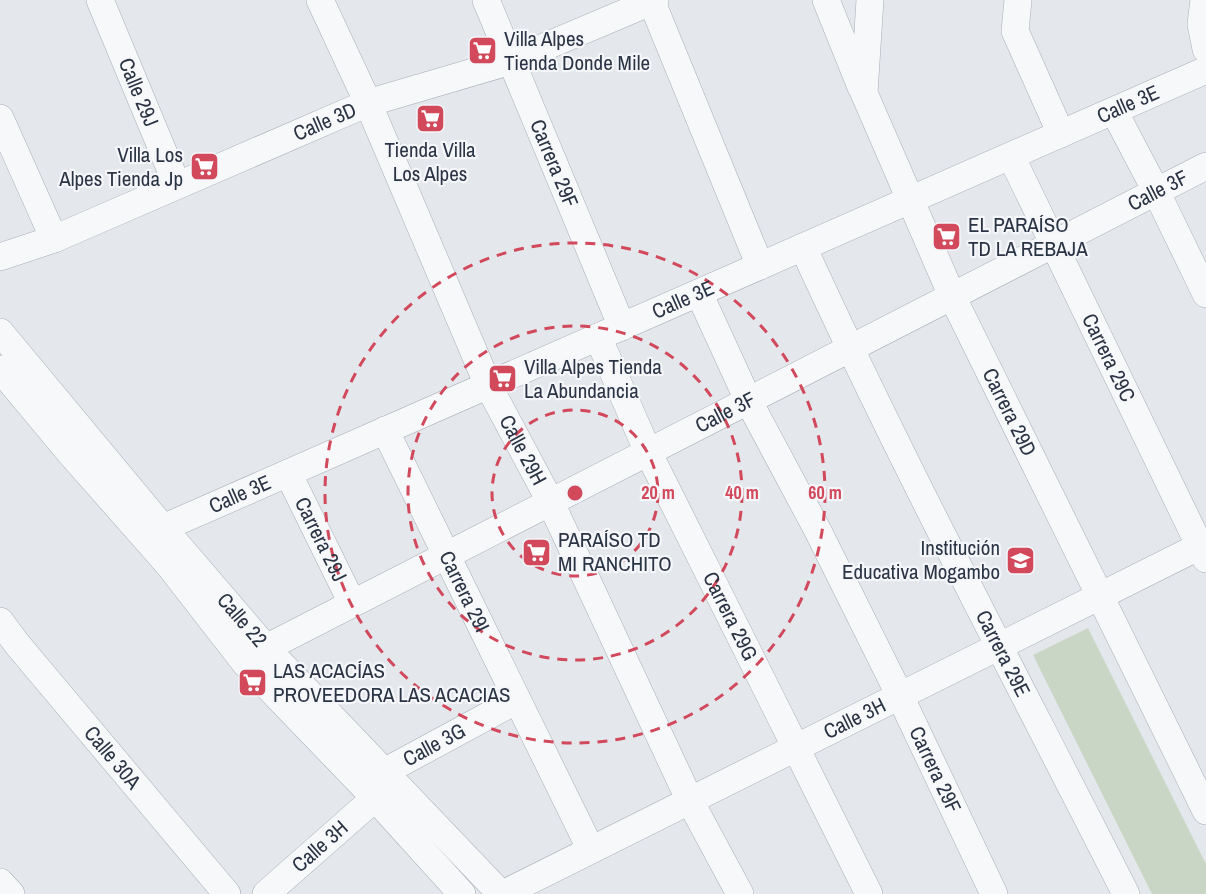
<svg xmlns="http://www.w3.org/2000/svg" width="1206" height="894" font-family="'Archivo Narrow',sans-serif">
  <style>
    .green { fill: #c9d6c5 }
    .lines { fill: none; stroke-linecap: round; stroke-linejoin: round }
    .street-casing { stroke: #a9aeb7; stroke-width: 28 }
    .street { stroke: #f7f8fa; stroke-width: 27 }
    .ring { fill: none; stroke: #d1495b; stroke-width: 3; stroke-dasharray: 10 8 }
    .labels { text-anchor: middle; stroke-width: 4.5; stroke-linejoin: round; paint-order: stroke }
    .poi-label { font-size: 21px; fill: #2b3445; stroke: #f4f6f9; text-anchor: start }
    .street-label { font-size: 21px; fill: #2b3445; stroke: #f4f6f9 }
    .centre { fill: #d1495b; stroke: #f4f6f9; stroke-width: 3 }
    .ring-label { font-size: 18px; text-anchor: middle; font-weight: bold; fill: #d1495b; stroke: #f4f6f9; stroke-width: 4.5; stroke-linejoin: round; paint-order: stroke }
  </style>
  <rect width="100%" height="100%" fill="#e4e7ec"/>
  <path class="green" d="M1088 628 1206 864V894H1152L1033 655Z"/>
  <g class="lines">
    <defs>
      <g id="street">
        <path id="s1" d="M100 0 177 185"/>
        <path id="s2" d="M320 0 368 103 488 385 550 501 690 801 740 894"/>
        <path id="s3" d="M486 0 622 327"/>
        <path d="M651 0 760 266"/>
        <path d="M826 0 861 87"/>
        <path id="s4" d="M870 0 864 93 952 296 1206 811"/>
        <path d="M1018 0 1015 31 1061 134"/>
        <path d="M1204 0 1201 24 1206 49"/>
        <path d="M1114 111 1156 191 1206 294"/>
        <path d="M0 118 54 239"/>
        <path id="s5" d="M1011 156 1206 559"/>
        <path id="s6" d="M803 247C903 466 1017 679 1126 894"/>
        <path id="s7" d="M0 257 54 239 368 103 511 61 655 0"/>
        <path id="s8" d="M699 293 748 400 818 531 900 696 994 894"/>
        <path id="s9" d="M0 332 163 528 266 648 501 894"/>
        <path id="s10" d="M598 337 648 452 869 894"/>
        <path d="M0 369 71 454 168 564 245 663 375 798 462 894"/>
        <path id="s11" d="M385 430 591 850"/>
        <path id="s12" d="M288 473 352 603"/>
        <path id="s13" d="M163 528 1206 70"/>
        <path id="s14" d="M0 621 17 644 227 894"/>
        <path id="s15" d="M245 663 266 648 1206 166"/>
        <path id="s16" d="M384 772 517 700"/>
        <path d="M0 882 11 894"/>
        <path id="s17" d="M266 894 375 798"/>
        <path id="s18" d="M503 894 1206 543"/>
      </g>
    </defs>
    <use href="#street" class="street-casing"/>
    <use href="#street" class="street"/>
  </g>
  <g class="ring">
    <circle cx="575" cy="493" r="83"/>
    <circle cx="575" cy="493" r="167"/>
    <circle cx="575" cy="493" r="250"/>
  </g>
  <defs>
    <symbol id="supermarket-square" viewBox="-11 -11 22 22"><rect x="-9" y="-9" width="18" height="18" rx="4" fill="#d1495b" stroke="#f4f6f9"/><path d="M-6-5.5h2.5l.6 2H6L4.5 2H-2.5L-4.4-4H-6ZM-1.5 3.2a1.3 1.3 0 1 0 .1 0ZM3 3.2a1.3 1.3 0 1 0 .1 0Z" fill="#fff"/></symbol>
    <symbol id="school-square" viewBox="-11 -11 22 22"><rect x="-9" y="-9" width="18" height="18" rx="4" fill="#d1495b" stroke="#f4f6f9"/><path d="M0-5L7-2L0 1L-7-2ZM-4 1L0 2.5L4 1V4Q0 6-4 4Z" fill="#fff"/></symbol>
  </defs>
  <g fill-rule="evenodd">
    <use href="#supermarket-square" x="466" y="34" width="33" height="33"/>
    <use href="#supermarket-square" x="414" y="102" width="33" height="33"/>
    <use href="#supermarket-square" x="188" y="150" width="33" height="33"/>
    <use href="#supermarket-square" x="930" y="220" width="33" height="33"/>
    <use href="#supermarket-square" x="486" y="362" width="33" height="33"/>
    <use href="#supermarket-square" x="520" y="536" width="33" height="33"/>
    <use href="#school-square" x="1004" y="544" width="33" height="33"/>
    <use href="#supermarket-square" x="236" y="666" width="33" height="33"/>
  </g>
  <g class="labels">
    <g class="poi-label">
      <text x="504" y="46">Villa Alpes<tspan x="504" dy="24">Tienda Donde Mile</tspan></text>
      <text x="430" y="157" text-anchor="middle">Tienda Villa<tspan x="430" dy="24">Los Alpes</tspan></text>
      <text x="183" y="162" text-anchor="end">Villa Los<tspan x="183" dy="24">Alpes Tienda Jp</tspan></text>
      <text x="968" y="232">EL PARAÍSO<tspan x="968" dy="24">TD LA REBAJA</tspan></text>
      <text x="524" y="374">Villa Alpes Tienda<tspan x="524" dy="24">La Abundancia</tspan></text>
      <text x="558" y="547">PARAÍSO TD<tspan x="558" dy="24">MI RANCHITO</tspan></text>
      <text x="1000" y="555" text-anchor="end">Institución<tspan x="1000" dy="24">Educativa Mogambo</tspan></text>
      <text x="273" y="678">LAS ACACÍAS<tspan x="273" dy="24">PROVEEDORA LAS ACACIAS</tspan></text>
    </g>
    <g class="street-label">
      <text dy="7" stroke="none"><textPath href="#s1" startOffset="100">Calle 29J</textPath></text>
      <text dy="7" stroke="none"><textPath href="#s13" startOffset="1054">Calle 3E</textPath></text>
      <text dy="7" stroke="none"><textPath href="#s7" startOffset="352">Calle 3D</textPath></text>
      <text dy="7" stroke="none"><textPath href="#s3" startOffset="177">Carrera 29F</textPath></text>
      <text dy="7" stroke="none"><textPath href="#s15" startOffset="1028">Calle 3F</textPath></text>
      <text dy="7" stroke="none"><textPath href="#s13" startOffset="568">Calle 3E</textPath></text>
      <text dy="7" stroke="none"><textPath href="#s5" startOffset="224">Carrera 29C</textPath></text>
      <text dy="7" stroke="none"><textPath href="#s15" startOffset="542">Calle 3F</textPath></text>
      <text dy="7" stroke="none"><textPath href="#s4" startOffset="444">Carrera 29D</textPath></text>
      <text dy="7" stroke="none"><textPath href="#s2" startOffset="494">Calle 29H</textPath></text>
      <text dy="7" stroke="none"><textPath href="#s13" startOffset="84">Calle 3E</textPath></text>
      <text dy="7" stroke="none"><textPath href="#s12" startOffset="74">Carrera 29J</textPath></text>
      <text dy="7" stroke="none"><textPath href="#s11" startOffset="180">Carrera 29I</textPath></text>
      <text dy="7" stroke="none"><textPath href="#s10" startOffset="309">Carrera 29G</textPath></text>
      <text dy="7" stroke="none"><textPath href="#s9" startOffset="376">Calle 22</textPath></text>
      <text dy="7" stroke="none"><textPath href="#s6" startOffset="453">Carrera 29E</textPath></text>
      <text dy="7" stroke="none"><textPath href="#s18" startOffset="393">Calle 3H</textPath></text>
      <text dy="7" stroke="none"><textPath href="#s16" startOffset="57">Calle 3G</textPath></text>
      <text dy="7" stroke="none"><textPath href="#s14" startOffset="177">Calle 30A</textPath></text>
      <text dy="7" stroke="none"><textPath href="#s8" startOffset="532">Carrera 29F</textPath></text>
      <text dy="7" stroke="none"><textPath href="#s17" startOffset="72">Calle 3H</textPath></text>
    </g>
  </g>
  <circle cx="575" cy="493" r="9" class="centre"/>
  <g class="ring-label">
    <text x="658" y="499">20 m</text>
    <text x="742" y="499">40 m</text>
    <text x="825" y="499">60 m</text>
  </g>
</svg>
